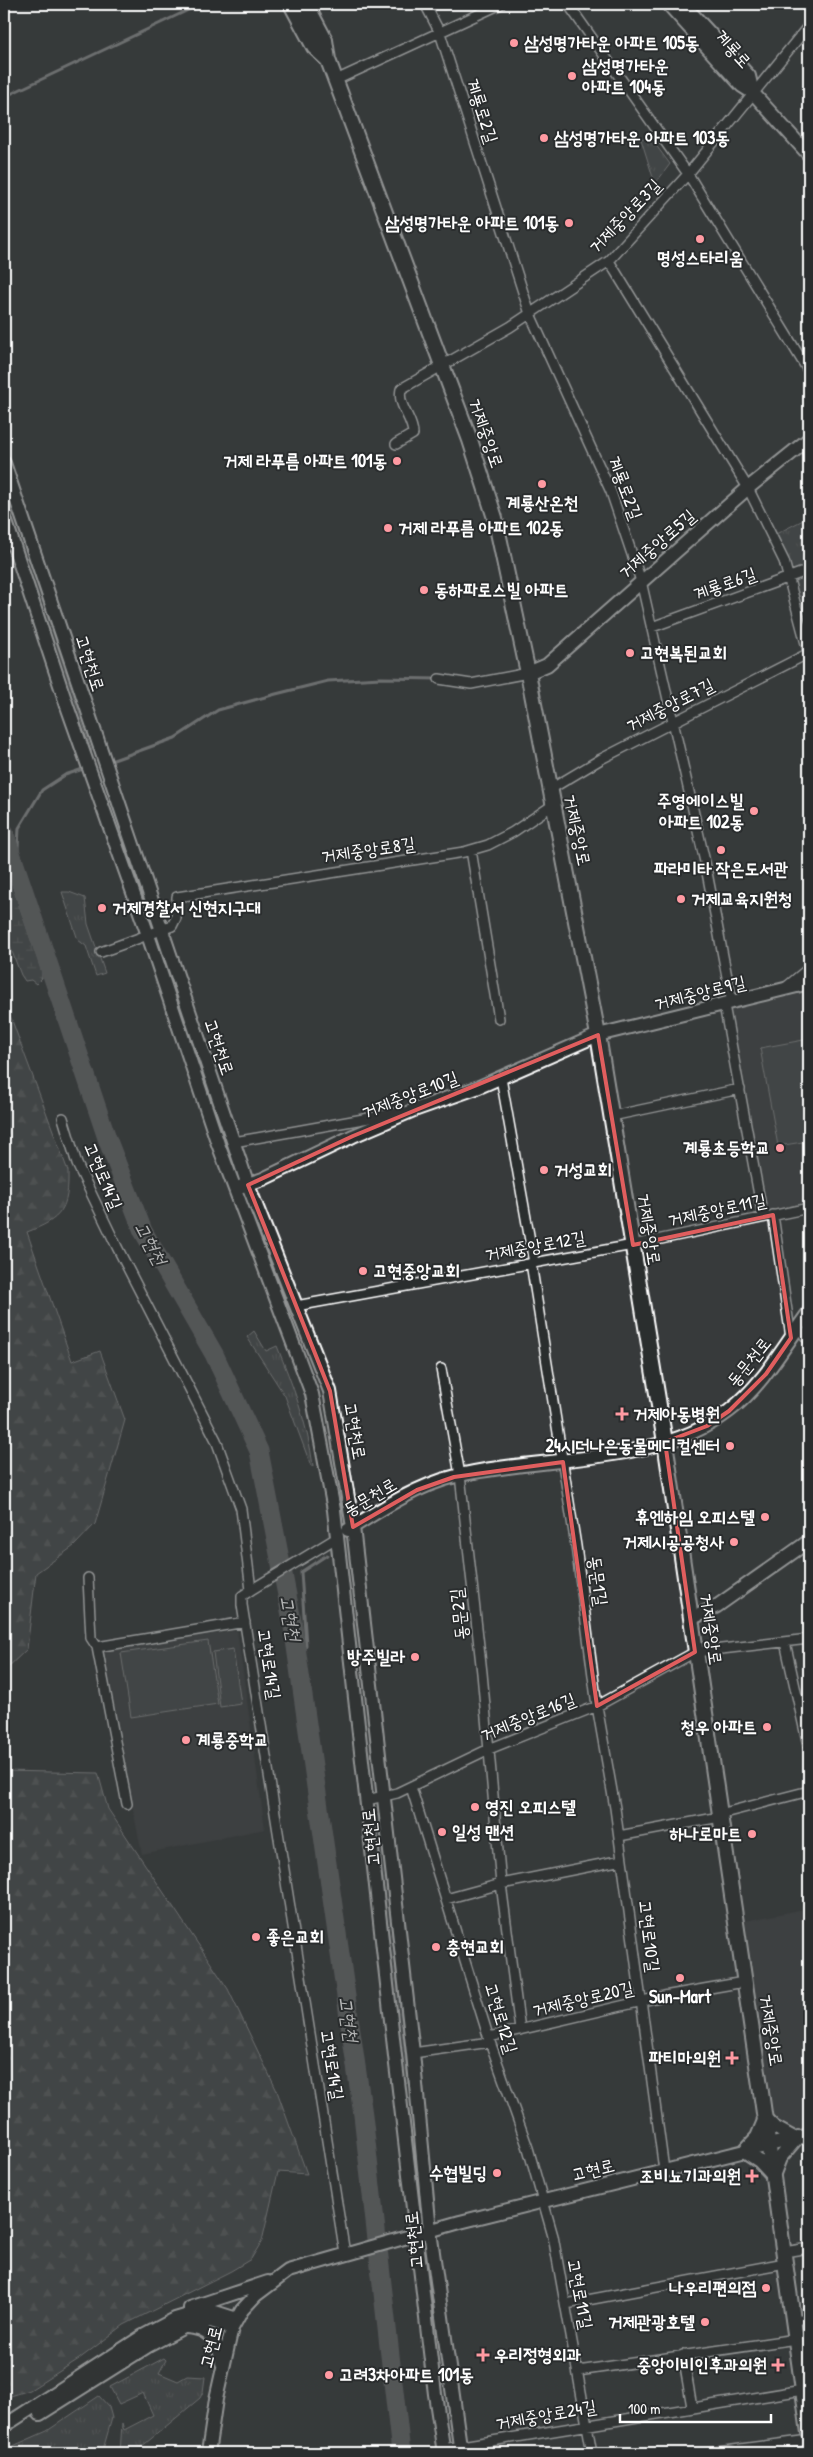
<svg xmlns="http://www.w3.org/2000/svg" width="813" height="2457" font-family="'Patrick Hand','Poor Story',sans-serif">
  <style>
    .built { fill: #444748 }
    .grass { fill: url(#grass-tufts); stroke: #a8a9aa }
    .forest { fill: url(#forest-firs); stroke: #a8a9aa }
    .wetland { fill: url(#wetland-marsh); stroke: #a8a9aa }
    .garden { fill: url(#garden-furrows); stroke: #a8a9aa }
    .pitch { fill: #505354; stroke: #a8a9aa }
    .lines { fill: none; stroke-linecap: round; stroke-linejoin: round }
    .stream { stroke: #adaeaf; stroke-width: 3 }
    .river { stroke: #767879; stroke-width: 19 }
    .street-casing { stroke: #fff; stroke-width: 12 }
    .secondary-casing { stroke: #fff; stroke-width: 16 }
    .primary-casing { stroke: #fff; stroke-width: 18 }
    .street { stroke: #2a2d2e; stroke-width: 9 }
    .secondary { stroke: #2a2d2e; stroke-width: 12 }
    .primary { stroke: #2a2d2e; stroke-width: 14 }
    .marked { fill: none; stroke: #e05e5e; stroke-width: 4; stroke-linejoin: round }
    .poi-dot { fill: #ff9aa2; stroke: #2a2d2e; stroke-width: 2 }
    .labels { text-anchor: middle; stroke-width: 4; stroke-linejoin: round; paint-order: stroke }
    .poi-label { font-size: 18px; font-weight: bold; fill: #fff; stroke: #2a2d2e; text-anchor: start }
    .street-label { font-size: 18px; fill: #fff; stroke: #2a2d2e }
    .water-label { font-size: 19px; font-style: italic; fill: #b4b5b5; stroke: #2a2d2e }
  </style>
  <defs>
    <pattern id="grass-tufts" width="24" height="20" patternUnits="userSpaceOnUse" patternTransform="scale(1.25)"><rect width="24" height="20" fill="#505354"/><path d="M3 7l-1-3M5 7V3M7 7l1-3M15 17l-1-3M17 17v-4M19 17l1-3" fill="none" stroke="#6a6d6e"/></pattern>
    <pattern id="forest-firs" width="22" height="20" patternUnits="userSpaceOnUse" patternTransform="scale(1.25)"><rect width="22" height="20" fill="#505354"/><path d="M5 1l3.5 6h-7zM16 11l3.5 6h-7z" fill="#6a6d6e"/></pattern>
    <pattern id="wetland-marsh" width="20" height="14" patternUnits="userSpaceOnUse" patternTransform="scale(1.25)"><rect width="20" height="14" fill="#505354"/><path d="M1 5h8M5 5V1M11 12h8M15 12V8" fill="none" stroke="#6a6d6e"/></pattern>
    <pattern id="garden-furrows" width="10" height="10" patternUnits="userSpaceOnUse" patternTransform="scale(1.25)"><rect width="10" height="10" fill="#505354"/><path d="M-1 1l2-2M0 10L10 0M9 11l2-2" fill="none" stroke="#6a6d6e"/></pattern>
  </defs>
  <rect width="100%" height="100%" fill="#373a3b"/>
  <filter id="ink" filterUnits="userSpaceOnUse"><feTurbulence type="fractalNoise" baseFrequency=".02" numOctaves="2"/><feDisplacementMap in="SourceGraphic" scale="10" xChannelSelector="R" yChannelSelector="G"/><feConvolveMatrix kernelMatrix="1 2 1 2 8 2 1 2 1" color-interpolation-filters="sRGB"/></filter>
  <g filter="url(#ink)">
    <path class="built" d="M809 983V1208L763 1217 724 1005Z
      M237 1630 265 1829 142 1854 101 1651Z
      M809 1908V2134L769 2145 736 1923Z"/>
    <path class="grass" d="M649 136 670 164 655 184 641 139Z
      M4 484 92 751 88 753 4 499Z
      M809 517V570L788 578 772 536Z
      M809 575V618L800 622 795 581Z
      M62 892H69L85 898 88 924 105 973 96 976 86 946 78 940Z
      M254 1331 266 1351 277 1346C292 1384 308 1424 313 1466H311L285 1396 247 1337Z
      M164 2358 166 2360 159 2373 178 2381 187 2376 205 2377 203 2392 200 2398 140 2448 120 2453 122 2423 124 2430 153 2415 143 2393 119 2404 110 2387Z
      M99 2396 109 2407 112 2418 102 2453H4V2450L47 2431Z"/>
    <path class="forest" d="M4 999 68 1171C69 1209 62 1219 27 1232L72 1361 100 1351 125 1420 95 1524 74 1546 36 1573 27 1649 4 1671Z
      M4 1771 98 1773 108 1809 228 1989 277 2091 307 2174 278 2172 262 2241 251 2259 231 2271 124 2325 79 2359 30 2390 4 2398Z"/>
    <path class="wetland" d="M4 861 42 972V978L36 984 31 980 25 981 21 975 4 931Z"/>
    <path class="garden" d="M375 1815H379L408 2083 404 2084Z"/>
    <path class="pitch" d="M809 1039V1141L778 1146 760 1048Z
      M208 1641 218 1704 131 1717 121 1653Z
      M233 1649 241 1704 220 1707 213 1652Z"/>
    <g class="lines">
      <path class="stream" d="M4 97 201 4
        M108 762 175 738 218 710 276 694 328 681 381 678 439 679
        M17 867 19 828 42 790 65 775 86 768
        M297 1657 306 1645 301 1572 327 1555"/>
      <path class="river" d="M4 832 108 1141 143 1231 214 1354 259 1451 293 1626 363 2115 401 2453"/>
      <defs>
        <path id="street" d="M425 4 440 33 530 314 611 492 641 581 705 862 732 1003
          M568 4 688 174 809 372
          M336 80 501 4
          M609 261 748 488 784 561 809 655
          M396 444 413 434C413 418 397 406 401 389L510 327 609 261 688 174 809 25
          M652 627 809 570
          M439 679 471 684 528 673
          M549 790 601 759 809 653
          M471 850 499 1019
          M101 952 172 926 176 918 177 897 464 852 488 845 513 832 553 805
          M785 988 809 968
          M724 1005 763 1217
          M501 1078 534 1263
          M612 1116 740 1089
          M63 1118 77 1164 117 1247 216 1440 241 1509 251 1590 242 1596V1605L345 2254
          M234 1142 397 1113
          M773 1215 791 1338
          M531 1263 576 1546 597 1706 615 1808 664 2170
          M296 1306 633 1245 809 1208
          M798 1327 809 1341
          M441 1369 460 1475 482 1673 501 1884 520 2030
          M88 1578 91 1638 97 1647 127 1804
          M251 1590 338 1537
          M785 1642 809 1750
          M97 1647 245 1622
          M411 1787 490 2042 528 2148 553 2236 592 2453
          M367 1800 397 1793 489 1749 597 1706 695 1652 809 1639
          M720 1814 809 1791
          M619 1836 720 1817
          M446 1899 501 1884 622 1860
          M489 2037 664 1996 744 1982
          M413 2053 490 2042
          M784 2252 809 2248
          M566 2304 785 2263
          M793 2320 809 2318
          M683 2355 692 2407
          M578 2371 796 2339
          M443 2449 803 2390
          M710 2453 809 2440"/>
        <path id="secondary" d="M668 4 742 86 753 93 809 155
          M683 4 749 76 753 93
          M4 463 248 1185 330 1391 353 1527 413 2053 430 2231 461 2453
          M4 516 67 706 148 935 218 1144 312 1394 334 1510 395 2056 435 2394 444 2453
          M528 673 547 665 748 488 809 439
          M242 1186 263 1179 353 1136 414 1110 479 1087 598 1035 809 983
          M348 1530C381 1509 418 1485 456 1476 541 1455 656 1467 729 1411 763 1385 784 1346 809 1312
          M691 1619 717 1606 809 1541
          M765 2118 757 2137 744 2151 759 2161 773 2176
          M765 2118 774 2127 794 2138
          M773 2176 780 2158 798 2137
          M190 2308 268 2282
          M186 2327C209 2328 219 2341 222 2363
          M40 2414 148 2346 186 2326 201 2321H211L232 2328
          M4 2426 143 2336 175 2319 202 2311 215 2312 237 2319
          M208 2453 216 2399 232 2328 242 2310 256 2295 288 2271 460 2222 809 2135"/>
        <path id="primary" d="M291 4 314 47 328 60
          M306 4 325 40 328 60 470 440 495 518 528 673 598 1035 665 1442 762 2099 809 2433"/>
      </defs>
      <use href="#street" class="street-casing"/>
      <use href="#secondary" class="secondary-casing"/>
      <use href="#primary" class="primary-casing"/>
      <use href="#street" class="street"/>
      <use href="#secondary" class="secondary"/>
      <use href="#primary" class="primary"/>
    </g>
  </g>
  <path d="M0 0H813V2457H0ZM598 1035 633 1245 773 1215 791 1338 766 1374 729 1411 707 1426 665 1442 695 1652 597 1706 563 1462 454 1477 417 1490 353 1527 330 1391 248 1185 353 1136Z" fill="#373a3b" fill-opacity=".55" fill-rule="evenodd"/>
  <path class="marked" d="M598 1035 633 1245 773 1215 791 1338 766 1374 729 1411 707 1426 665 1442 695 1652 597 1706 563 1462 454 1477 417 1490 353 1527 330 1391 248 1185 353 1136Z"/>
  <g class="poi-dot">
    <circle cx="514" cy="43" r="5"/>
    <circle cx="572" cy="76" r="5"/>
    <circle cx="544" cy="138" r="5"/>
    <circle cx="569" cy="223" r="5"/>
    <circle cx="700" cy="239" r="5"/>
    <circle cx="397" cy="461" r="5"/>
    <circle cx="542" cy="484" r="5"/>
    <circle cx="388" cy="528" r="5"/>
    <circle cx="424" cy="590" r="5"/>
    <circle cx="630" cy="653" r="5"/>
    <circle cx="754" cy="811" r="5"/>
    <circle cx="721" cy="850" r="5"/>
    <circle cx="681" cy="899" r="5"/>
    <circle cx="102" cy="908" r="5"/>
    <circle cx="780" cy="1148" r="5"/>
    <circle cx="544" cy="1170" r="5"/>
    <circle cx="363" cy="1271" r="5"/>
    <path d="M619.5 1406.5h5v5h5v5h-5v5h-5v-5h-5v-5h5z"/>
    <circle cx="730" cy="1446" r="5"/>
    <circle cx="765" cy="1517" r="5"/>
    <circle cx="734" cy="1542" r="5"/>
    <circle cx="415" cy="1657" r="5"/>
    <circle cx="767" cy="1727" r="5"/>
    <circle cx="186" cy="1740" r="5"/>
    <circle cx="475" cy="1807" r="5"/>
    <circle cx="442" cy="1832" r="5"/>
    <circle cx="752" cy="1834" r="5"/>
    <circle cx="256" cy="1937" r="5"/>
    <circle cx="436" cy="1947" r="5"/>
    <circle cx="680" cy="1978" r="5"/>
    <path d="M729.5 2050.5h5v5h5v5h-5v5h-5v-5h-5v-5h5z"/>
    <circle cx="497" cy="2173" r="5"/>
    <path d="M749.5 2168.5h5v5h5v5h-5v5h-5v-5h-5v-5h5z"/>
    <circle cx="766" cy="2288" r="5"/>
    <circle cx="705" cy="2322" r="5"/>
    <path d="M480.5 2347.5h5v5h5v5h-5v5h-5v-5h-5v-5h5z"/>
    <path d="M775.5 2357.5h5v5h5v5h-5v5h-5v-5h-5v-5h5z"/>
    <circle cx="329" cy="2375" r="5"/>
  </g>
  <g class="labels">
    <g class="poi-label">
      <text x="524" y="49">삼성명가타운 아파트 105동</text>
      <text x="582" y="72">삼성명가타운<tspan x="582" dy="21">아파트 104동</tspan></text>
      <text x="554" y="144">삼성명가타운 아파트 103동</text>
      <text x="559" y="229" text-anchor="end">삼성명가타운 아파트 101동</text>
      <text x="700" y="264" text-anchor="middle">명성스타리움</text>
      <text x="387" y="467" text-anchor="end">거제 라푸름 아파트 101동</text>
      <text x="542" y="509" text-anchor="middle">계룡산온천</text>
      <text x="398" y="534">거제 라푸름 아파트 102동</text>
      <text x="434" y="596">동하파로스빌 아파트</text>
      <text x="640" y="659">고현복된교회</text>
      <text x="744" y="807" text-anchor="end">주영에이스빌<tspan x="744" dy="21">아파트 102동</tspan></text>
      <text x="721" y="875" text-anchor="middle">파라미타 작은도서관</text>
      <text x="691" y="905">거제교육지원청</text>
      <text x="112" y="914">거제경찰서 신현지구대</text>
      <text x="770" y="1154" text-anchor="end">계룡초등학교</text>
      <text x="554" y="1176">거성교회</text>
      <text x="373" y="1277">고현중앙교회</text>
      <text x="633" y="1420">거제아동병원</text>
      <text x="720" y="1452" text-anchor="end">24시더나은동물메디컬센터</text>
      <text x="755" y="1523" text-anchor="end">휴엔하임 오피스텔</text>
      <text x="724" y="1548" text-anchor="end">거제시공공청사</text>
      <text x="405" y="1663" text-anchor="end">방주빌라</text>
      <text x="757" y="1733" text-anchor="end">청우 아파트</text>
      <text x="196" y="1746">계룡중학교</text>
      <text x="485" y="1813">영진 오피스텔</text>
      <text x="452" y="1838">일성 맨션</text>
      <text x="742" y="1840" text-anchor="end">하나로마트</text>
      <text x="266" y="1943">좋은교회</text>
      <text x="446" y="1953">충현교회</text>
      <text x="680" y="2003" text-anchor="middle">Sun-Mart</text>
      <text x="721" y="2064" text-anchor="end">파티마의원</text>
      <text x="487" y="2179" text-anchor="end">수협빌딩</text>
      <text x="741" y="2182" text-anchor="end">조비뇨기과의원</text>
      <text x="756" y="2294" text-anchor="end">나우리편의점</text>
      <text x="695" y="2328" text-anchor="end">거제관광호텔</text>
      <text x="494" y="2361">우리정형외과</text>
      <text x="767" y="2371" text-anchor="end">중앙이비인후과의원</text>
      <text x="339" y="2381">고려3차아파트 101동</text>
    </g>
    <g class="street-label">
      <text transform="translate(733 49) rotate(48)" y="6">계룡로</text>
      <text transform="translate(482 111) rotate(72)" y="6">계룡로2길</text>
      <text transform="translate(625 216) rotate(-46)" y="6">거제중앙로3길</text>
      <text transform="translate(486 433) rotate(71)" y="6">거제중앙로</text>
      <text transform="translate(625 488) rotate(69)" y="6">계룡로2길</text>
      <text transform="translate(657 544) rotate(-41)" y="6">거제중앙로5길</text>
      <text transform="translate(725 584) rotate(-20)" y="6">계룡로6길</text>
      <text transform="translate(90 663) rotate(72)" y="6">고현천로</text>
      <text transform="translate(670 705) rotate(-27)" y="6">거제중앙로7길</text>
      <text transform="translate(577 830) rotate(78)" y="6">거제중앙로</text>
      <text transform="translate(368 850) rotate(-8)" y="6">거제중앙로8길</text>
      <text transform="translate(700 993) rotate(-14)" y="6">거제중앙로9길</text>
      <text transform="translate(219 1047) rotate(71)" y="6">고현천로</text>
      <text transform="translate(410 1095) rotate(-21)" y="6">거제중앙로10길</text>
      <text transform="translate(103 1176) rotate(67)" y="6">고현로14길</text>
      <text transform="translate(717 1210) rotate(-12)" y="6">거제중앙로11길</text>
      <text transform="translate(649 1229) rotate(81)" y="6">거제중앙로</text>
      <text transform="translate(535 1246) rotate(-10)" y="6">거제중앙로12길</text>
      <text transform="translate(749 1362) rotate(-51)" y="6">동문천로</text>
      <text transform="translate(355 1431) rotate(80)" y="6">고현천로</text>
      <text transform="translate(370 1497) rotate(-30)" y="6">동문천로</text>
      <text transform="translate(598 1581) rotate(82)" y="6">동문1길</text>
      <text transform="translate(459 1614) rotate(-96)" y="6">동문2길</text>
      <text transform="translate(711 1629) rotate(82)" y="6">거제중앙로</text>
      <text transform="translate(269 1664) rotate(81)" y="6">고현로14길</text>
      <text transform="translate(528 1717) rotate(-22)" y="6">거제중앙로16길</text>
      <text transform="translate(371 1837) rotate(-96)" y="6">고현천로</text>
      <text transform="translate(649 1936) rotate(83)" y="6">고현로10길</text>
      <text transform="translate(583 1999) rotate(-13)" y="6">거제중앙로20길</text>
      <text transform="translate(501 2018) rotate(73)" y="6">고현로12길</text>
      <text transform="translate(771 2030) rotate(81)" y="6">거제중앙로</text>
      <text transform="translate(332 2065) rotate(81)" y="6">고현로14길</text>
      <text transform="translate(593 2170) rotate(-14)" y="6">고현로</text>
      <text transform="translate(414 2240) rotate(-96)" y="6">고현천로</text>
      <text transform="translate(580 2294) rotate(79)" y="6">고현로11길</text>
      <text transform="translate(211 2347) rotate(-76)" y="6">고현로</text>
      <text transform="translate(546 2415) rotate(-10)" y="6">거제중앙로24길</text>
    </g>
    <g class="water-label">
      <text transform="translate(151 1243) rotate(62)" y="7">고현천</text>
      <text transform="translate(291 1618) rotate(80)" y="7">고현천</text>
      <text transform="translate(349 2019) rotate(82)" y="7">고현천</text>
    </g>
  </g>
  <rect width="813" height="2457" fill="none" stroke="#2a2d2e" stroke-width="20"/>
  <rect x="10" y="10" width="793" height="2437" fill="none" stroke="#fff" stroke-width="2" filter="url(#ink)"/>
  <path d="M620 2414v8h151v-8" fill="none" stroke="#ffffff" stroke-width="2.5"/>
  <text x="628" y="2414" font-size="15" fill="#ffffff" stroke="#2a2d2e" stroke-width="4" paint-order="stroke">100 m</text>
</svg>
